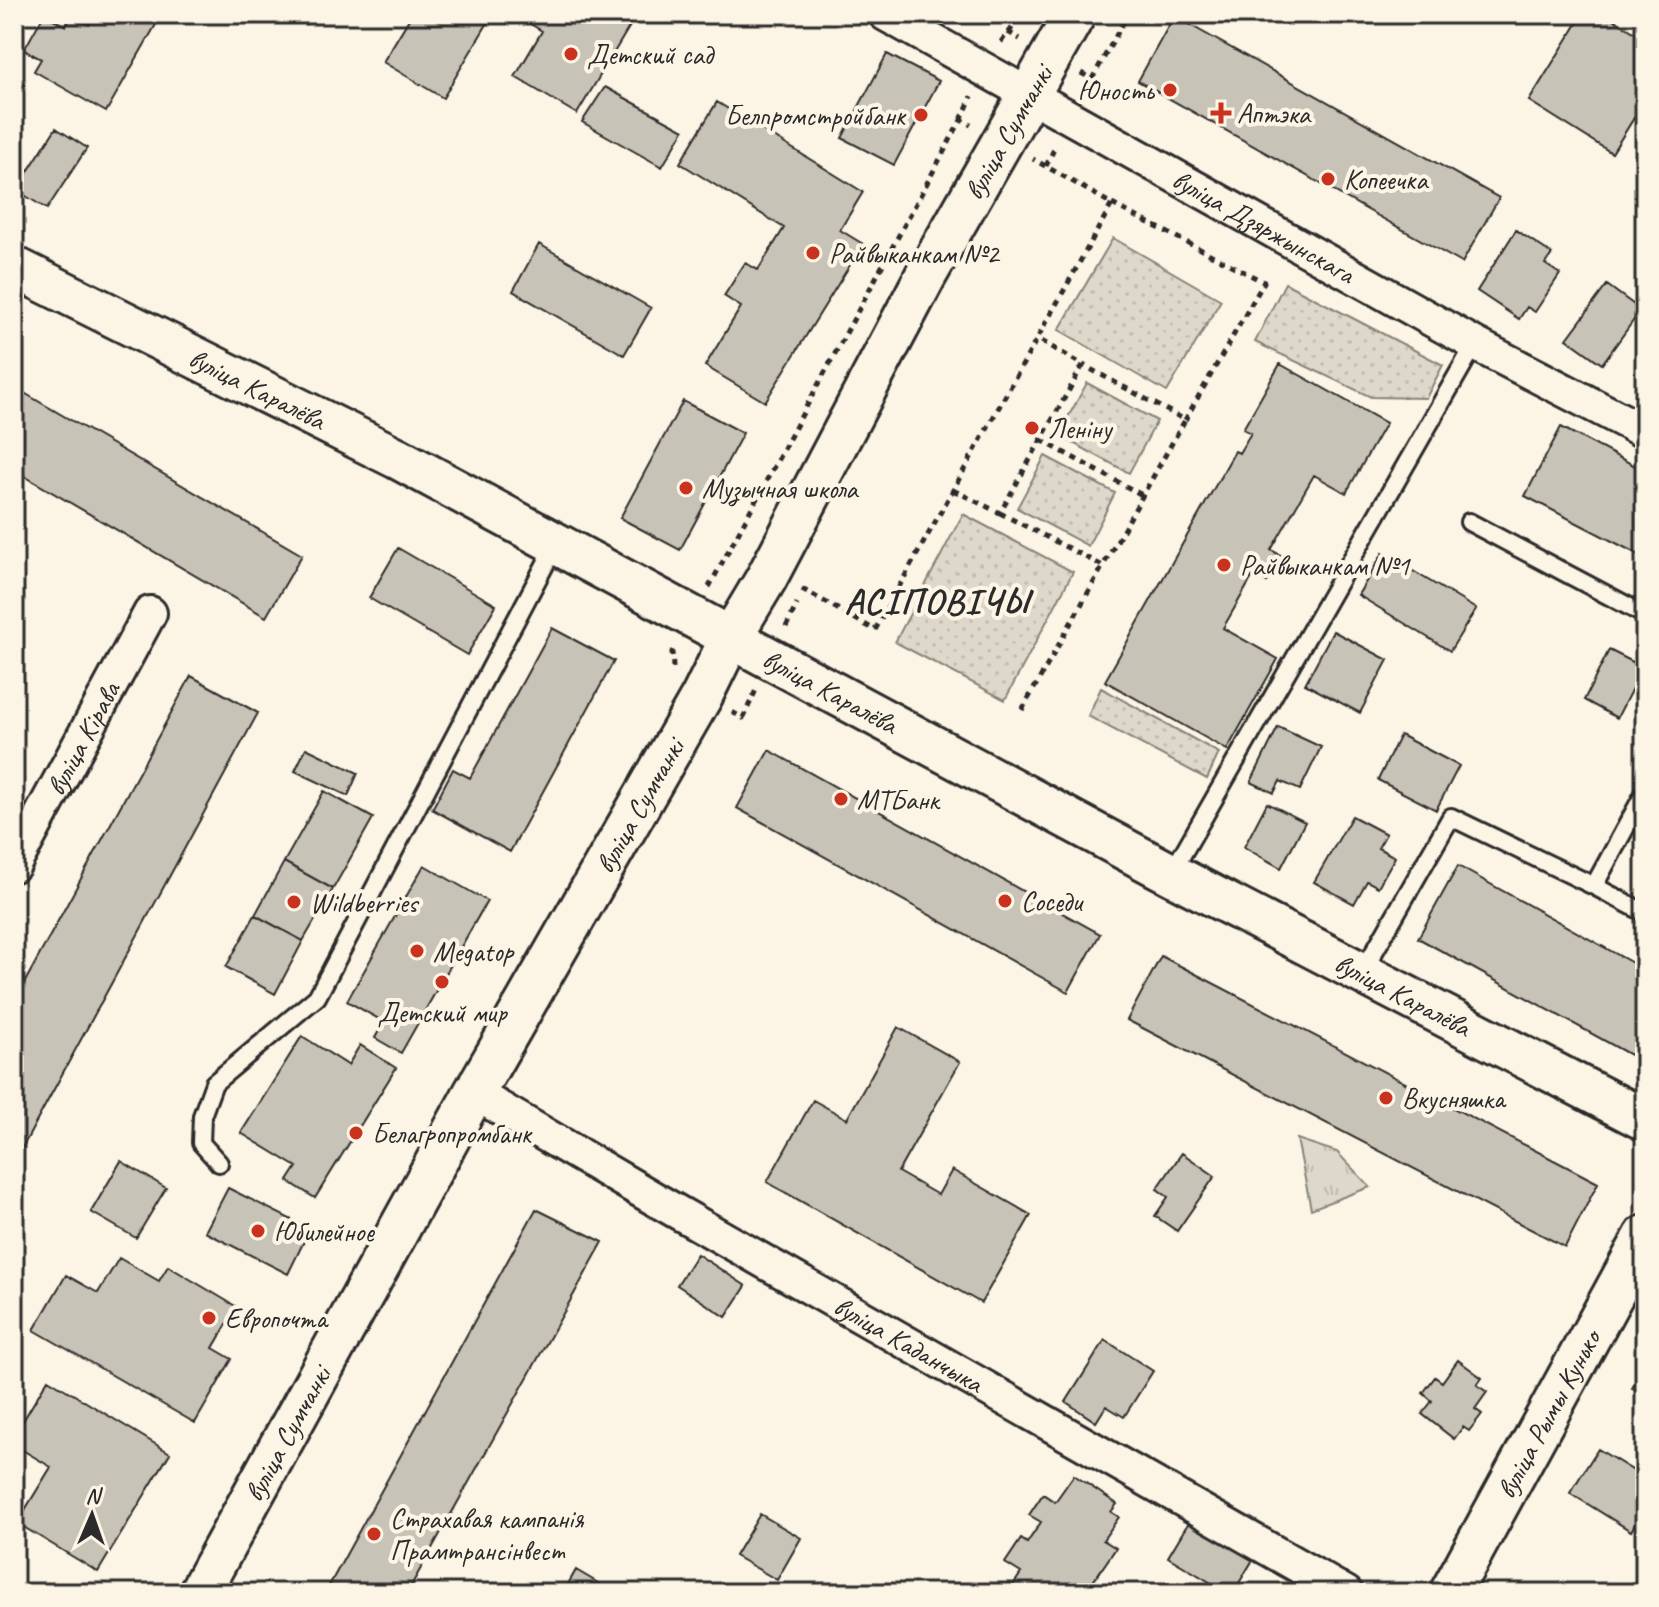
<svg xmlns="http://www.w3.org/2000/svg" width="1659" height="1607" font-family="Caveat,sans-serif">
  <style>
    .grass { fill: url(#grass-dots); stroke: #84827a; stroke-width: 2 }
    .park { fill: url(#park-tufts); stroke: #84827a; stroke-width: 2 }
    .building { fill: #c8c3b7; stroke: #2b2b2b; stroke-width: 2 }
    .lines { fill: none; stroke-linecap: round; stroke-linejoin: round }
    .service-casing { stroke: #2b2b2b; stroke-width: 22 }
    .minor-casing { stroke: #2b2b2b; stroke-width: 38 }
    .tertiary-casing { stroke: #2b2b2b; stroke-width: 46 }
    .path { stroke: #2b2b2b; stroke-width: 5; stroke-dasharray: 6 6; stroke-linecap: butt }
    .service { stroke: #fcf5e5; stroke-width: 16 }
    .minor { stroke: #fcf5e5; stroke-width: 32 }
    .tertiary { stroke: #fcf5e5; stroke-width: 40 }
    .poi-dot { fill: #c8321e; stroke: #fcf5e5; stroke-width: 3 }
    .labels { text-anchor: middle; stroke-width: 8; stroke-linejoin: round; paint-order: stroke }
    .poi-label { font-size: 28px; fill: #2b2b2b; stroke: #fcf5e5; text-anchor: start }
    .street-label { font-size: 28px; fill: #2b2b2b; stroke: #fcf5e5 }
    .district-label { font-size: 36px; font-weight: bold; letter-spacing: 2px; fill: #2b2b2b; stroke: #fcf5e5 }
  </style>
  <defs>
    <pattern id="grass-dots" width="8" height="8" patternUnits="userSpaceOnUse" patternTransform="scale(2)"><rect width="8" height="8" fill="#ded8ca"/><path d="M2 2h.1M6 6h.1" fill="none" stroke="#bfbaae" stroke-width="1.8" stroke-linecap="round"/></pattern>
    <pattern id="park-tufts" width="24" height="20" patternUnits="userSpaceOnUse" patternTransform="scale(2)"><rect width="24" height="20" fill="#ded8ca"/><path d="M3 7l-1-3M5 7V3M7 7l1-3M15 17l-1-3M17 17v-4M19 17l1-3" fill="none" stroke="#bfbaae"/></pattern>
  </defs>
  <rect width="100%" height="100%" fill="#fcf5e5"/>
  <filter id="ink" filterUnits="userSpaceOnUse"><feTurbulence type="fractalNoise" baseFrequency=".0125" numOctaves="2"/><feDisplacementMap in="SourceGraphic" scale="16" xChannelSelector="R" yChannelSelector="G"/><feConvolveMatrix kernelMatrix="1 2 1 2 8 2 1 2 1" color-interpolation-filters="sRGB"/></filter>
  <g filter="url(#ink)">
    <path class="grass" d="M1113 238 1221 300 1167 392 1059 330Z
      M1285 283 1443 365 1426 398 1371 397 1255 342Z
      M1087 383 1157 421 1129 473 1058 435Z
      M1045 456 1115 493 1088 546 1017 508Z
      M963 514 1073 572 1005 700 895 642Z
      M1101 688 1219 753 1207 779 1088 716Z"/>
    <path class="park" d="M1297 1139 1337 1152 1370 1187 1311 1209Z"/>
    <path class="building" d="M44 14 66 26 72 15 89 25 96 14H162L106 112 34 71 41 59 24 50Z
      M289 14H312L306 24Z
      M412 14H493L443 98 383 62Z
      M514 14H637L577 114 515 77 542 31Z
      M1583 14H1605L1645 39V125L1634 118 1612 153 1529 101Z
      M1174 16 1499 198 1462 263 1138 81Z
      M887 54 939 81 894 165 842 138Z
      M605 87 684 130 662 167 582 122Z
      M717 102 863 192 840 230 863 244 765 402 705 366 741 307 724 296 745 263 758 270 784 228 680 163Z
      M56 128 87 148 47 209 16 190Z
      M1516 230 1552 254 1545 264 1560 274 1535 312 1527 307 1519 319 1477 291Z
      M539 244 651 308 624 355 513 291Z
      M1607 285 1641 310 1602 364 1567 339Z
      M1280 364 1386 423 1346 493 1314 475 1271 550 1282 556 1267 582 1254 574 1223 628 1278 659 1227 750 1105 681 1235 451 1239 453 1251 433 1243 429Z
      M14 387 302 555 266 617 14 470Z
      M683 401 743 433 680 550 620 518Z
      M1561 427 1645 471V558L1525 496Z
      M398 548 496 605 467 655 369 598Z
      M1383 553 1476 609 1450 651 1358 595Z
      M552 628 614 661 510 852 432 809 453 769 470 778Z
      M1333 631 1388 660 1360 713 1305 684Z
      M1609 650 1643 667 1617 718 1584 700Z
      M191 676 258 713 14 1163V1002Z
      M1278 727 1321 747 1300 790 1280 781 1274 793 1251 782Z
      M1400 735 1459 766 1436 810 1378 780Z
      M306 748 358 773 348 796 295 771Z
      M769 750 1100 934 1068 992 737 808Z
      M324 791 373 818 333 889 284 862Z
      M1267 803 1305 822 1281 868 1244 847Z
      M1352 816 1386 834 1378 848 1395 857 1378 887 1367 881 1354 904 1314 882Z
      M284 862 333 889 303 941 255 915Z
      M424 865 487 901 401 1053 375 1038 384 1022 347 1001Z
      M1458 866 1645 970V1063L1418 938Z
      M255 915 303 941 275 994 226 967Z
      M1161 956 1598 1183 1565 1247 1127 1020Z
      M898 1027 960 1062 898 1172 938 1195 952 1170 1031 1215 981 1303 767 1182 813 1100 847 1119Z
      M302 1036 348 1065 360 1045 396 1068 315 1198 288 1181 297 1167 241 1133Z
      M1182 1153 1215 1176 1177 1231 1155 1216 1168 1197 1157 1189Z
      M121 1161 166 1188 136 1238 91 1212Z
      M228 1188 310 1229 288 1274 205 1232Z
      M536 1209 603 1242 407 1593H325Z
      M697 1254 746 1286 726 1317 677 1285Z
      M119 1258 159 1281 168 1266 237 1307 213 1348 232 1359 195 1423 34 1330 66 1275 98 1293Z
      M1105 1340 1153 1371 1124 1417 1106 1406 1096 1422 1066 1402Z
      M1458 1360 1482 1378 1477 1385 1487 1392 1475 1409 1482 1414 1469 1431 1463 1427 1454 1439 1422 1414 1432 1401 1423 1393 1435 1377 1442 1382Z
      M1645 1368V1397L1632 1388Z
      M48 1379 170 1453 98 1572 17 1523 51 1467 14 1445V1436Z
      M1598 1449 1645 1478 1638 1493 1645 1498V1508L1631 1531 1570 1493Z
      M1074 1475 1117 1504 1111 1512 1119 1517 1103 1540 1116 1548 1090 1586 1084 1582 1076 1593H1008L1021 1573 1005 1563 1021 1539 1027 1543 1041 1522 1029 1515 1043 1494 1055 1502Z
      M760 1514 801 1538 777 1580 735 1556Z
      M1190 1520 1254 1558 1233 1593H1228L1168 1557Z
      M576 1570 615 1593H563Z"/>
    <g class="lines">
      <defs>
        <path id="service" d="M1469 522 1645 615
          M1645 792 1594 886 1645 913
          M1171 874 1475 344
          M1362 973 1451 817 1594 886
          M219 1163 201 1143 202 1116 214 1083 317 997 556 544"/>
        <g id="minor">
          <path id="s1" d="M885 14 1475 344 1645 432"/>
          <path id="s2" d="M14 865 150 613"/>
          <path id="s3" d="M474 1093 665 1205 1346 1593"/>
        </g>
        <g id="tertiary">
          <path id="s4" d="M14 267 397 458 1171 874 1645 1120"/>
          <path id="s5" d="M199 1593 474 1093 702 696 730 639 766 579 926 275 1075 14"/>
          <path id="s6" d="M1450 1593 1645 1236"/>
        </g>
      </defs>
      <use href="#service" class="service-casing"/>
      <use href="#minor" class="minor-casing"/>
      <use href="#tertiary" class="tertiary-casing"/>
      <path class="path" d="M1009 33 1020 14
        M1001 42 1008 32 1020 39
        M1081 73 1092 79 1086 91
        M1092 79 1128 14
        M961 120 972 96
        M1046 166 1056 145
        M1112 204 1264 282 1185 420
        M1041 440 1142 495
        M953 490 1000 513 1083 365 1038 339
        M1000 513 1103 566 1185 420 1083 365
        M709 587 961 120 971 125
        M802 589 875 630 1112 204 1033 159
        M786 627 797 604
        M673 668 672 652 674 647
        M1022 710 1103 566
        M732 712 743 718 756 690"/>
      <use href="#service" class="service"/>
      <use href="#minor" class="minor"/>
      <use href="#tertiary" class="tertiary"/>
    </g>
  </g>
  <g class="poi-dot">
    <circle cx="571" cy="54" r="8"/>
    <circle cx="1170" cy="90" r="8"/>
    <path d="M1217 101h8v8h8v8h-8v8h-8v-8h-8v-8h8z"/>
    <circle cx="921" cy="115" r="8"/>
    <circle cx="1328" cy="179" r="8"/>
    <circle cx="813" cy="253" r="8"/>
    <circle cx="1032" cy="428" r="8"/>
    <circle cx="686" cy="488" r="8"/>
    <circle cx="1224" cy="565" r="8"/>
    <circle cx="841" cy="799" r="8"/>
    <circle cx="1005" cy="901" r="8"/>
    <circle cx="294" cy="902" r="8"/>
    <circle cx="417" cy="951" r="8"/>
    <circle cx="442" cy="982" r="8"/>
    <circle cx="1386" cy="1098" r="8"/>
    <circle cx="356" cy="1133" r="8"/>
    <circle cx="258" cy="1231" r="8"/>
    <circle cx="209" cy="1318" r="8"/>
    <circle cx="374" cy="1534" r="8"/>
  </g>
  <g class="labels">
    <g class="poi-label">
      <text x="587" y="64">Детский сад</text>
      <text x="1154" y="100" text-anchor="end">Юность</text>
      <text x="1237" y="123">Аптэка</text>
      <text x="905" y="125" text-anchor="end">Белпромстройбанк</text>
      <text x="1344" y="189">Копеечка</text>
      <text x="829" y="263">Райвыканкам №2</text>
      <text x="1048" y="438">Леніну</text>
      <text x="702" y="498">Музычная школа</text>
      <text x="1240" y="575">Райвыканкам №1</text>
      <text x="857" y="809">МТБанк</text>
      <text x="1021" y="911">Соседи</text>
      <text x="310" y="912">Wildberries</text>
      <text x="433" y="961">Megatop</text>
      <text x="442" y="1022" text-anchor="middle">Детский мир</text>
      <text x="1402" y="1108">Вкусняшка</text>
      <text x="372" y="1143">Белагропромбанк</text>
      <text x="274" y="1241">Юбилейное</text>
      <text x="225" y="1328">Европочта</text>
      <text x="390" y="1528">Страхавая кампанія<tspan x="390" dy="32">Прамтрансінвест</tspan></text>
    </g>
    <g class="street-label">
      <text dy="10" stroke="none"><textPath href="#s5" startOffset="1670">вуліца Сумчанкі</textPath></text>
      <text dy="10" stroke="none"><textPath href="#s1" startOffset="434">вуліца Дзяржынскага</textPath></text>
      <text dy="10" stroke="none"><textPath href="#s4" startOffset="272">вуліца Каралёва</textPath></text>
      <text dy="10" stroke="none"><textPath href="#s4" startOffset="920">вуліца Каралёва</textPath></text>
      <text dy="10" stroke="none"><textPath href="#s2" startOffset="144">вуліца Кірава</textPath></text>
      <text dy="10" stroke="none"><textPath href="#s5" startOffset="902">вуліца Сумчанкі</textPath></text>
      <text dy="10" stroke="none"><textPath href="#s4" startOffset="1568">вуліца Каралёва</textPath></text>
      <text dy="10" stroke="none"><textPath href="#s3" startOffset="502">вуліца Каданчыка</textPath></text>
      <text dy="10" stroke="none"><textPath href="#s6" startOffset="204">вуліца Рымы Кунько</textPath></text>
      <text dy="10" stroke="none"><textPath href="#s5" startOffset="182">вуліца Сумчанкі</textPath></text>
    </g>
    <g class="district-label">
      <text x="937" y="613">АСІПОВІЧЫ</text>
    </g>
  </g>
  <rect width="1659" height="1607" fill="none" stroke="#fcf5e5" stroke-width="48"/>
  <rect x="24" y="24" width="1611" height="1559" fill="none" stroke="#2b2b2b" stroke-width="3" filter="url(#ink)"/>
  <g transform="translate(92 1515) rotate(2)" stroke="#fcf5e5" stroke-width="6" paint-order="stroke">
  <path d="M0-6L14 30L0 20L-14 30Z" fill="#2b2b2b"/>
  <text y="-12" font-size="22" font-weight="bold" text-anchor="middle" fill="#2b2b2b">N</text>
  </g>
</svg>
